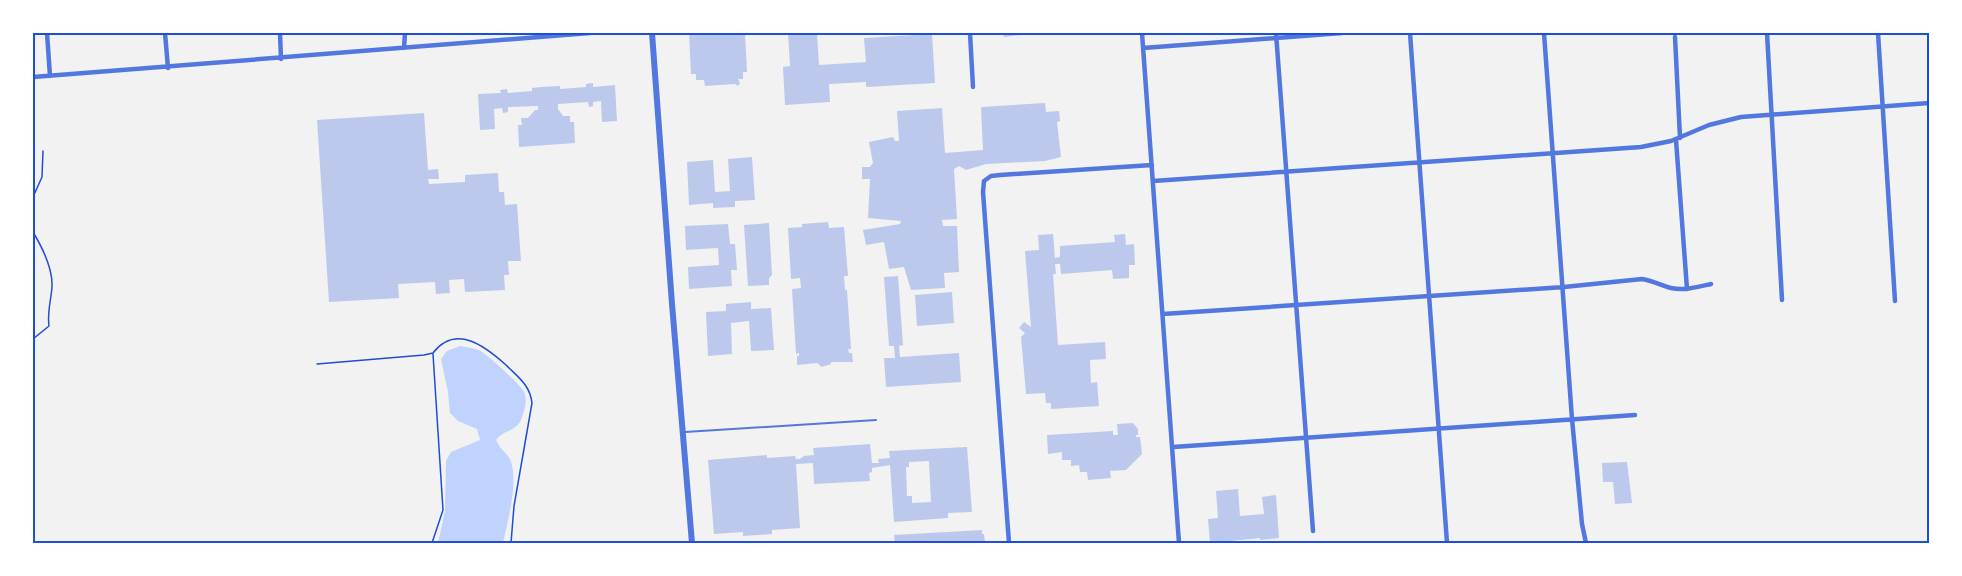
<svg xmlns="http://www.w3.org/2000/svg" width="1962" height="576" font-family="'Golos Text',sans-serif">
  <style>
    .water { fill: #bfd3fe }
    .building { fill: #bdc9ec; fill-rule: evenodd }
    .lines { fill: none; stroke-linecap: round; stroke-linejoin: round }
    .path { stroke: #1d4ed8; stroke-width: 1.5 }
    .service { stroke: #5277de; stroke-width: 2 }
    .minor { stroke: #5277de; stroke-width: 4.5 }
    .tertiary { stroke: #5277de; stroke-width: 6 }
    .neatline { fill: none; stroke: #1d4ed8; stroke-width: 2 }
  </style>
  <rect width="100%" height="100%" fill="#f2f2f2"/>
  <path class="water" d="M460 346C466 347 473 348 479 350 487 354 521 385 524 392 528 400 524 412 521 420 515 432 503 430 496 440 499 448 506 452 510 459 519 479 508 521 503 543H438L445 511 446 461 451 452 480 440 477 429 458 421 450 413 448 392 441 359 447 351Z"/>
  <path class="building" d="M689 33H745L747 72H743V79H738L740 83 738 86 735 84 705 86 704 80H696V74H691Z
    M788 33H817L819 65 866 62 864 38 932 34 935 83 866 87V82L829 84 830 102 785 105 783 67 790 66Z
    M1003 33H1021V35L1004 37Z
    M593 83V87L615 85 617 121 602 122 601 101 593 102V106L589 107 588 102 558 104V109L563 116H570V122H574L575 143 519 147 518 125H522L521 118H528L535 110H538V106L508 107V112L503 113 502 108 494 109 495 129 480 130 478 94 501 93 500 90 507 89 508 93 532 91V88L541 87 560 86V89L586 87V84Z
    M1045 103 1046 112 1059 111 1060 121 1057 122 1061 157 1045 161 986 164 966 170 959 166 954 169 957 219 942 220 943 226H957L959 272 944 273 945 288 911 290 904 267 889 269 884 242 866 245 863 230 900 224 901 221 868 218 870 179H862V167H870L873 163 869 142 893 137 895 141H899L897 111 942 108 945 153 983 150 981 107Z
    M424 113 428 170 438 169 439 179H428L429 184 465 182V175L498 173 499 192H504L505 205 517 204 521 261H508L509 275H504L505 290 465 292 464 279 449 280 450 293 436 294 435 282 398 284 399 298 329 302 317 120Z
    M752 157 755 200 735 201V207L713 208V203L689 205 687 162 713 160 715 192 730 191 728 159Z
    M828 222 829 228 844 227 848 276H844L845 290H847L851 349H848L849 353H852L853 362H831V364L822 367 819 365 818 363 797 365V356H799V353L796 354 792 289 801 288 800 278 791 279 788 228 802 227V224Z
    M769 223 772 275 769 278V285L748 286 744 225Z
    M728 224 730 244H735L737 270H731L732 286 689 289 688 267 719 265 718 248 686 250 685 226Z
    M1053 234 1055 258 1060 257V246L1115 242 1114 235 1125 234 1126 245 1134 244 1135 265H1129V278L1113 279 1112 270 1061 274 1060 264H1055L1056 274H1053L1058 345 1105 342 1106 359 1090 360 1091 383 1097 382 1099 406 1051 409V403H1046L1045 393 1026 394 1021 337 1025 333 1019 328 1024 322 1031 327 1025 251 1039 250 1038 235Z
    M898 276 903 345 899 346 900 357 959 353 961 382 886 387 884 358H895L894 346H889L884 277Z
    M952 292 954 323 917 326 915 295Z
    M751 302V309L771 308 774 350 751 351 749 321 731 323 732 354 708 356 706 312 726 311V304Z
    M1133 423 1138 429V435H1136V437H1140L1142 454 1126 470 1110 471 1111 478 1088 480 1087 472H1080L1079 465 1071 466V460H1062V452L1048 454 1047 435 1113 431V435H1118L1117 424Z
    M870 444 872 463H879L878 459 890 458 889 451 967 447 972 512 948 513V518L894 522 890 465 872 468V472L869 473 870 481 814 484 813 463 796 464 800 528 772 530V534L743 536V532L714 534 708 460 767 455V458L795 456 796 459H800L804 456 814 455 813 448ZM929 461 931 502 912 503V496H907L906 467H909V462Z
    M1627 462 1632 503 1615 504 1613 482H1603L1602 463Z
    M1238 489 1240 516 1264 514 1262 497 1276 495 1279 538 1260 540V538L1210 543 1208 519 1218 518 1216 491Z
    M982 530V534H984L985 543H895L894 535Z"/>
  <g class="lines">
    <path class="path" d="M33 197 42 177 43 151
      M33 232C42 247 53 269 52 287 51 300 47 313 49 326L33 339
      M317 364 424 355 433 353C456 323 486 347 506 365 518 377 530 385 532 403L514 506 511 543
      M432 543 443 510 433 354"/>
    <path class="service" d="M685 432 876 420"/>
    <path class="minor" d="M47 33 50 76
      M165 33 168 68
      M280 33 281 59
      M970 33 973 87
      M1142 33 1179 543
      M1276 33 1313 531
      M1410 33 1447 543
      M1544 33 1572 419 1582 524 1586 543
      M1767 33 1782 300
      M1878 33 1895 301
      M1675 37 1680 138
      M404 48 405 33
      M1143 48 1342 33
      M33 77 590 33
      M1676 140 1687 289
      M1153 181 1641 147 1671 141 1709 125 1741 117 1929 103
      M1163 314 1564 287 1642 279C1653 281 1661 285 1671 288 1684 291 1698 287 1711 284
      M1173 447 1635 415
      M1009 543 983 192 984 181 991 176 1000 175 1152 165"/>
    <path class="tertiary" d="M652 33 672 304 692 543"/>
  </g>
  <rect width="1962" height="576" fill="none" stroke="#ffffff" stroke-width="69"/>
  <rect x="34" y="34" width="1894" height="508" class="neatline"/>
</svg>
